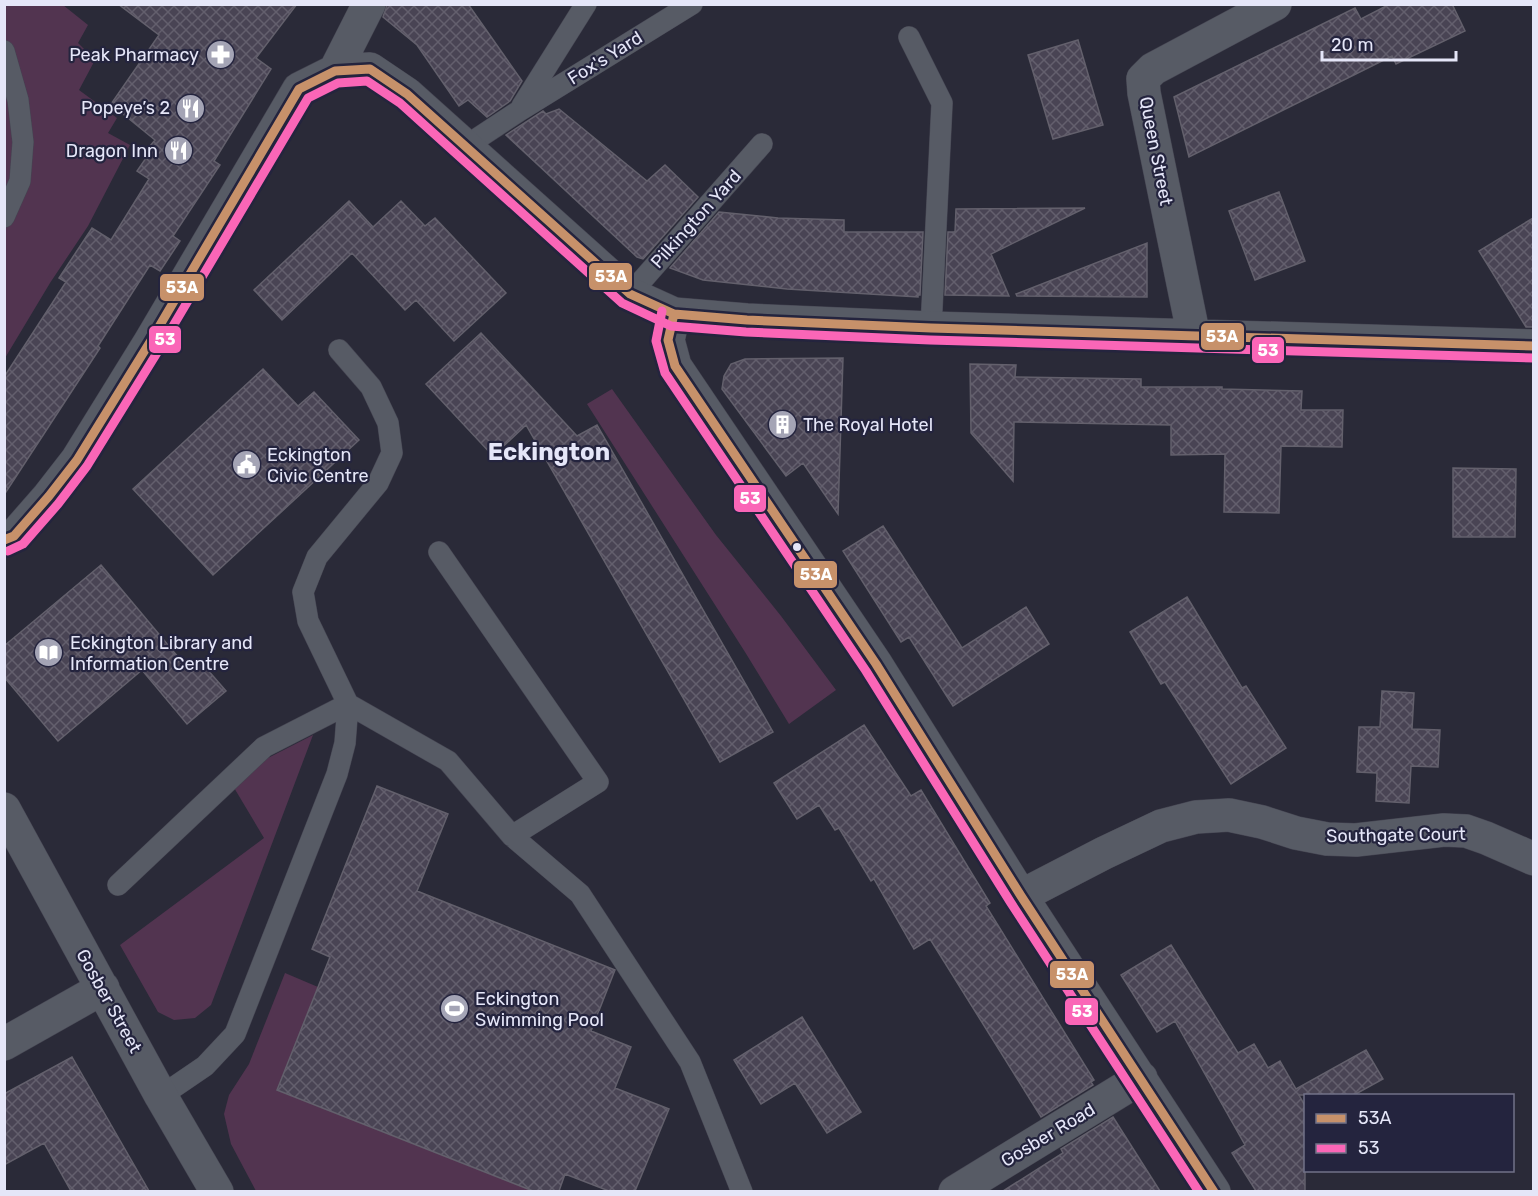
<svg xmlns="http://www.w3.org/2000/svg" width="1538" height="1196" font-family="Rubik,sans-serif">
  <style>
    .grass { fill: #523450 }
    .building { fill: url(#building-cross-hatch); stroke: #63606c; stroke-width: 1.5 }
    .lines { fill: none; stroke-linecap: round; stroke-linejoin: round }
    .lane-casing { stroke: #454552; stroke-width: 22 }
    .street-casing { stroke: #454552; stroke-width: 34 }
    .lane { stroke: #575b65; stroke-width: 21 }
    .street { stroke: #575b65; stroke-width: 33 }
    .bus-1-casing { stroke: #24243e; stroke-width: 14 }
    .bus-2-casing { stroke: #24243e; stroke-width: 14 }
    .bus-1 { stroke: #c7916a; stroke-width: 9 }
    .bus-2 { stroke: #fa66b7; stroke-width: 9 }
    .bus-dot { fill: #e5e6f8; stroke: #24243e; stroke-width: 2 }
    .labels { text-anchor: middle; stroke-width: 4.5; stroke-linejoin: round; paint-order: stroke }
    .poi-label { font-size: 18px; fill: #e5e6f8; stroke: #24243e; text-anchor: start }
    .street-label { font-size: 18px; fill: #e5e6f8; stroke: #24243e }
    .district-label { font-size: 24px; font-weight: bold; fill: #e5e6f8; stroke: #24243e }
    .line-badge { stroke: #24243e; stroke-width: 2 }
    .badge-label { font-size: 16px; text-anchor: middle; font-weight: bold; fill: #fff }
  </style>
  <defs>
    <pattern id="building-cross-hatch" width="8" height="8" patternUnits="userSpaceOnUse" patternTransform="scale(1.5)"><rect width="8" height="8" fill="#494454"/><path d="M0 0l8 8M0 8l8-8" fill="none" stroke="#635f6d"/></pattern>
  </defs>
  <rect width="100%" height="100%" fill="#2a2a38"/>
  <path class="grass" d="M5 5H63L88 25 78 43 95 60 79 90 117 118 108 133 130 145 88 226 50 283 5 358Z
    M612 389 716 535 781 616 836 690 789 724 745 652 587 404Z
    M313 735 211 1005 195 1018 174 1020 158 1012 120 945 264 838 233 786 266 759Z
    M285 973 318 987 277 1090 533 1191H256L231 1144 224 1114 229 1095 249 1064Z"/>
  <path class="building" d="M118 4H297L256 58 271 69 214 161 220 165 173 236 180 241 160 271 150 265 98 346 100 348 4 495V377L66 282 59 278 92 228 111 240 149 179 137 171 153 148 150 146 155 140 111 104 159 35Z
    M387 4H468L522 81 510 101 487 117 468 100 459 106 417 45 383 17Z
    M1390 4H1452L1465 31 1396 64 1392 56 1189 157 1174 97 1355 8 1361 19Z
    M1078 40 1103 125 1053 139 1028 55Z
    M559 109 647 181 665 165 698 197 643 259 637 257 506 135 543 111 546 114Z
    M1279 192 1305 261 1255 280 1229 211Z
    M349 201 373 227 401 201 425 226 435 218 506 293 454 341 416 300 405 310 352 253 282 320 254 290Z
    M1085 208 991 254 1009 296 945 295 948 232H955L956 209Z
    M719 212 778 218 844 220V232H923L920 295H918V297L787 289 703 280 670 268Z
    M1533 218V327H1526L1479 251Z
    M1147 243V297L1017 296 1016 294Z
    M481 333 577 436 597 425 773 732 720 762 526 425 493 456 426 384Z
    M843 358 838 514 803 463 786 476 722 389 724 376 731 364 745 359Z
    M970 364 1016 365 1015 377 1141 379V387H1222V389L1302 391 1301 410H1343L1342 447 1281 446 1279 513 1224 512 1225 454 1171 455V425L1014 422 1013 481 971 433Z
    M263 369 298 406 314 392 359 440 213 575 133 489Z
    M1453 468 1516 469 1515 537H1453Z
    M883 526 962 648 1026 607 1049 644 953 706 909 637 901 642 843 551Z
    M101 565 189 670 200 661 226 691 187 724 142 670 58 741 4 677V646Z
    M1187 597 1242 688 1246 686 1286 748 1231 784 1165 682 1161 684 1130 632Z
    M1382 691 1414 693 1412 729 1440 730 1438 767 1411 766 1409 803 1376 801 1377 773 1357 772 1359 727H1380Z
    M864 725 911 796 921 790 990 903 986 906 1094 1080 1091 1082 1093 1085 1041 1117 930 939 914 949 874 879 871 881 839 828 835 830 819 805 797 819 774 783Z
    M377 786 448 814 417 891 615 970 591 1031 631 1047 615 1088 669 1109 635 1191H609L565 1174 559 1191H533L277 1090 330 957 312 949Z
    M1171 945 1238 1053 1254 1044 1268 1068 1280 1061 1296 1089 1366 1050 1383 1079 1354 1095H1299L1305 1106V1191H1256L1232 1153 1245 1145 1175 1021 1157 1032 1121 975Z
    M802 1017 861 1112 827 1133 795 1083 761 1104 734 1060Z
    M72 1057 149 1191H71L44 1143 4 1165V1094Z
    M1113 1117 1160 1191H1003L1063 1153 1061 1149Z"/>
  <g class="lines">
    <defs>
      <path id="lane" d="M909 37 942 103 931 328
        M4 51 18 100 23 142 20 181 4 217
        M522 106 586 4
        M466 146 519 111 692 4
        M630 294 762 144
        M439 552 598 782 512 836
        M348 704 448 761 512 836 580 894 690 1062 742 1192
        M118 885 264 747 348 704
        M161 1096 205 1066 235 1034 337 774 345 743 348 704 308 621 303 592 317 557 378 483 392 453 388 423 371 387 339 350"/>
      <path id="street" d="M335 71 370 69 407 94 630 294 674 314 747 320 931 328 1534 346
        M674 314 668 340 675 366 876 664 1021 896 1214 1192
        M1194 337 1144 93 1143 79 1153 69 1275 4
        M4 540 14 536 49 496 77 460 150 342 299 89 335 71 369 4
        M4 809 161 1096 217 1192
        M1021 896 1104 853 1161 826 1196 817 1229 815 1262 822 1296 833 1327 839 1356 840 1444 830 1466 831 1486 838 1534 859
        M4 1044 103 988
        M955 1192 1141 1078"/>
    </defs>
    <use href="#lane" class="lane-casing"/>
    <use href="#street" class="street-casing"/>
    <use href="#lane" class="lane"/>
    <use href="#street" class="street"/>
    <defs>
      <path id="bus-1" d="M674 314 668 340 675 366 876 664 1021 896 1214 1192
        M4 540 14 536 49 496 77 460 150 342 299 89 335 71 370 69 407 94 630 294 674 314 747 320 931 328 1534 346"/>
      <path id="bus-2" d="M662 311 656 341 665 373 866 671 1011 903 1199 1192
        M8 551 23 544 58 504 87 466 160 348 308 98 338 83 367 81 400 103 622 303 671 326 746 332 930 340 1534 358"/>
    </defs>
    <use href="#bus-1" class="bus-1-casing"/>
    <use href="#bus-2" class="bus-2-casing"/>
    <use href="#bus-1" class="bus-1"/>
    <use href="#bus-2" class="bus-2"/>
  </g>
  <defs>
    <symbol id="pharmacy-disc" viewBox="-11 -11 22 22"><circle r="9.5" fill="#a4a4b5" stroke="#24243e"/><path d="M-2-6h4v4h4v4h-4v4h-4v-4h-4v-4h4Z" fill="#fff"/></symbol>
    <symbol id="restaurant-disc" viewBox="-11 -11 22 22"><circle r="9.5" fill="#a4a4b5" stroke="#24243e"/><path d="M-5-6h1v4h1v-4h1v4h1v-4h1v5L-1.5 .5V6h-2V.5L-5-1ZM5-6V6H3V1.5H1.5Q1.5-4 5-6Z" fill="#fff"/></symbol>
    <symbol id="building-disc" viewBox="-11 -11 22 22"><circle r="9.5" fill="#a4a4b5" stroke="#24243e"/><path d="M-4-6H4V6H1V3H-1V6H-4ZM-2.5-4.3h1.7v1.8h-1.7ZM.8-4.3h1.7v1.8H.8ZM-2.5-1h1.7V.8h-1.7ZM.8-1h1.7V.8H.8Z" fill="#fff"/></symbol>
    <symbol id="civic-disc" viewBox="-11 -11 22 22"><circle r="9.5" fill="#a4a4b5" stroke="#24243e"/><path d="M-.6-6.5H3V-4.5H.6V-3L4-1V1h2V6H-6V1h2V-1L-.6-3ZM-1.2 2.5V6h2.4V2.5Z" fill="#fff"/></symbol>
    <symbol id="library-disc" viewBox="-11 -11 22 22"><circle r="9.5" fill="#a4a4b5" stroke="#24243e"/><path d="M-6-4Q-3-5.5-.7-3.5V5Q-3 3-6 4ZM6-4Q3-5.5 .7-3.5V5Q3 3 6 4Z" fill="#fff"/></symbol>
    <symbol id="stadium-disc" viewBox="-11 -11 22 22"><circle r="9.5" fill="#a4a4b5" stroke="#24243e"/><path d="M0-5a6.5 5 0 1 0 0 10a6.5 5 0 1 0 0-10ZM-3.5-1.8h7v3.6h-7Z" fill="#fff"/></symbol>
  </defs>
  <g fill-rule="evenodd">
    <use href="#pharmacy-disc" x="204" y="38" width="33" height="33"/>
    <use href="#restaurant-disc" x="174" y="92" width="33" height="33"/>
    <use href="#restaurant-disc" x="162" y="134" width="33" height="33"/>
    <use href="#building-disc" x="766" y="408" width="33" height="33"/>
    <use href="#civic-disc" x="230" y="448" width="33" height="33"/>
    <use href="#library-disc" x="32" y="636" width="33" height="33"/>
    <use href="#stadium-disc" x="438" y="992" width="33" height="33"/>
  </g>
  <circle class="bus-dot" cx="797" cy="547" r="5"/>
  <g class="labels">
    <g class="poi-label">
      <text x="199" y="61" text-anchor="end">Peak Pharmacy</text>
      <text x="170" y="114" text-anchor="end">Popeye’s 2</text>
      <text x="158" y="157" text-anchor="end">Dragon Inn</text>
      <text x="803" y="431">The Royal Hotel</text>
      <text x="267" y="461">Eckington<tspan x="267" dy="21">Civic Centre</tspan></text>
      <text x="70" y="649">Eckington Library and<tspan x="70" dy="21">Information Centre</tspan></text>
      <text x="475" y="1005">Eckington<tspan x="475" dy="21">Swimming Pool</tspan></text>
    </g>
    <g class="street-label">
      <text transform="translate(605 58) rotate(-32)" y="6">Fox's Yard</text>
      <text transform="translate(1156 151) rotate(79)" y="6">Queen Street</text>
      <text transform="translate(696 219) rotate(-48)" y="6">Pilkington Yard</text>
      <text transform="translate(1396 835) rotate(-1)" y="6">Southgate Court</text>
      <text transform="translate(109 1001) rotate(61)" y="6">Gosber Street</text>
      <text transform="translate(1048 1135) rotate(-31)" y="6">Gosber Road</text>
    </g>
    <g class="district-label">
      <text x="549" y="460">Eckington</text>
    </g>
  </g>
  <g class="line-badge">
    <rect x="588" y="262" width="45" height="29" rx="6" fill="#c7916a"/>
    <rect x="159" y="273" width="46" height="29" rx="6" fill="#c7916a"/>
    <rect x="1200" y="322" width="45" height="29" rx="6" fill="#c7916a"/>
    <rect x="148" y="325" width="34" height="29" rx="6" fill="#fa66b7"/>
    <rect x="1251" y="336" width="34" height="28" rx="6" fill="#fa66b7"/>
    <rect x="733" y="484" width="34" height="29" rx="6" fill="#fa66b7"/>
    <rect x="793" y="560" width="45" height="29" rx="6" fill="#c7916a"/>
    <rect x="1049" y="960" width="46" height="29" rx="6" fill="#c7916a"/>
    <rect x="1064" y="997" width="35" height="29" rx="6" fill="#fa66b7"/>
  </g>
  <g class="badge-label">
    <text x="611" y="282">53A</text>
    <text x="182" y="293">53A</text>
    <text x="1222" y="342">53A</text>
    <text x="165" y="345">53</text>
    <text x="1268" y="356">53</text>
    <text x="750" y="504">53</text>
    <text x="816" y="580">53A</text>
    <text x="1072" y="980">53A</text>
    <text x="1082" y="1017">53</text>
  </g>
  <rect width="1538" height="1196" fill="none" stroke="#e5e6f8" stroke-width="12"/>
  <rect x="1304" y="1094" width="210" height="78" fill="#24243e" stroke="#717288" stroke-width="1.5"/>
  <rect x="1316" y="1114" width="30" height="9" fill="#c7916a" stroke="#717288" stroke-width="1.5"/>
  <text x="1358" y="1124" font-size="18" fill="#e5e6f8">53A</text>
  <rect x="1316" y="1144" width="30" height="9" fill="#fa66b7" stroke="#717288" stroke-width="1.5"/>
  <text x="1358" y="1154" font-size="18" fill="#e5e6f8">53</text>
  <path d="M1322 51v9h134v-9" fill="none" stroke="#e5e6f8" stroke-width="3"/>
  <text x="1331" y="51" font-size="18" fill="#e5e6f8" stroke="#24243e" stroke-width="4.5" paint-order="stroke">20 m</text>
</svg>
